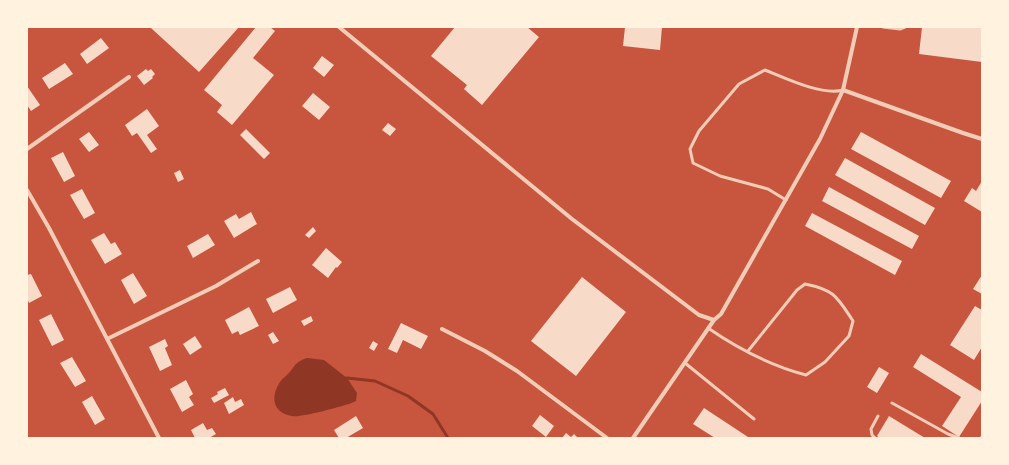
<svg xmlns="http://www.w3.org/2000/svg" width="1009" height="465" font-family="Figtree,sans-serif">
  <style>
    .water { fill: #8f3625 }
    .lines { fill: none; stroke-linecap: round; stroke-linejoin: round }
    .stream { stroke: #8f3625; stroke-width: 3 }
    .building { fill: #f7dbc8 }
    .service { stroke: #f1ccb7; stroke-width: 3 }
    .minor { stroke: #f1ccb7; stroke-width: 4 }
  </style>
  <rect width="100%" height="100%" fill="#c8553d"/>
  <path class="water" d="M307 358 324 360 347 378 357 393 356 401 349 404C339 407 300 418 292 416 273 413 270 397 280 382 282 379 286 376 289 373 296 365 295 362 307 358Z"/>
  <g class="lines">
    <path class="stream" d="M344 379 347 378 375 381 408 396 433 414 448 438"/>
  </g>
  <path class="building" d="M152 27H239L199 72 151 28Z
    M256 27H270L275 31 253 58 274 75 232 125 217 112 222 105 204 90Z
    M455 27H527L539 37 482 105 464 89 467 85 431 56Z
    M625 27H662L660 50 623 46Z
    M922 27H982V62L919 54Z
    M101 38 109 48 87 64 80 54Z
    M322 56 334 65 324 77 313 68Z
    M65 63 73 74 49 89 42 78Z
    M146 69 148 71 151 69 155 74 152 77 153 78 144 85 137 76Z
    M27 86 40 105 31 111 27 105Z
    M313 93 330 107 319 120 302 106Z
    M147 109 159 126 147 135 157 149 151 153 137 133 132 136 125 125Z
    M388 123 396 129 390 136 382 130Z
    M246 129 270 153 264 159 240 135Z
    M89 132 99 145 89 152 79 139Z
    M861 132 951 181 941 198 851 149Z
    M63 152 75 176 64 182 51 158Z
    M845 158 935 208 925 225 835 175Z
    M180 170 184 179 178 182 174 173Z
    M982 181V212L964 201 972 188 976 191Z
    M829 187 919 236 912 249 822 201Z
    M82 189 95 213 84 219 70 195Z
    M251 212 257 224 234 238 224 221 236 214 239 219Z
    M812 213 902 261 895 275 805 226Z
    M313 227 316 231 309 238 305 235Z
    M104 233 111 244 115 242 122 254 105 264 91 240Z
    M208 234 215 245 193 258 187 246Z
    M326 248 342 262 337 268 336 267 328 278 312 265Z
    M133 273 147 296 134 304 121 280Z
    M31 274 42 296 29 303 27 298V275Z
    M982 275V294L973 289Z
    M582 277 626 312 576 376 531 341Z
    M290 287 297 300 273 313 266 299Z
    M975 306 982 310V347L974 360 950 345Z
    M249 307 259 326 240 335 238 331 232 334 225 320Z
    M51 314 64 340 52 346 39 320Z
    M311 316 313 321 304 326 301 321Z
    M401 323 428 336 421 349 403 340 397 353 388 349Z
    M273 332 279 341 273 344 268 335Z
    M195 336 202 347 190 355 183 344Z
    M165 339 168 346 165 348 172 365 160 371 149 347Z
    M373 341 378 344 374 351 369 348Z
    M921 354 982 392V401L959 437 942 426 961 397 913 367Z
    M72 357 86 381 75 387 60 363Z
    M879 367 889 373 877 393 867 387Z
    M186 380 193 394 189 397 194 405 182 412 170 389Z
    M225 388 229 395 214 403 211 398 218 394 217 392Z
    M92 396 105 419 95 425 82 402Z
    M233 397 235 402 241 399 244 405 229 414 224 403Z
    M704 408 748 437 747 438H715L693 424Z
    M540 415 554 426 546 437 532 426Z
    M356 416 363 428 346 438H339L334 430Z
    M889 416 925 438H880L877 436Z
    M203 423 207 430 212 428 216 434 209 438H195L191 430Z
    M566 433 571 437 574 434 578 438H562Z"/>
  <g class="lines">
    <path class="service" d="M883 27 900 29 905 27
      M786 200 768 189 720 176 693 163 690 149 699 131 739 84 765 70C785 78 822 96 843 90
      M708 328C737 348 772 366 806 375L825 362 849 336 853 321C837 297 835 290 805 284L797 290 748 351
      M685 363 754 419
      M892 403 948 434 959 438
      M875 438 872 435 871 429 878 416
      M981 438 982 437"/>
    <path class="minor" d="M339 27 572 219 699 315 714 320
      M843 90 963 133 982 139
      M27 149 129 77
      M27 190 49 228 159 438
      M442 329 485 351 517 371 607 438
      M107 339 216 286 258 261
      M633 438 714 320 721 314 820 139 843 90 857 27"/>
  </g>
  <rect width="1009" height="465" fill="none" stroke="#fff3e0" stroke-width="56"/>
</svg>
